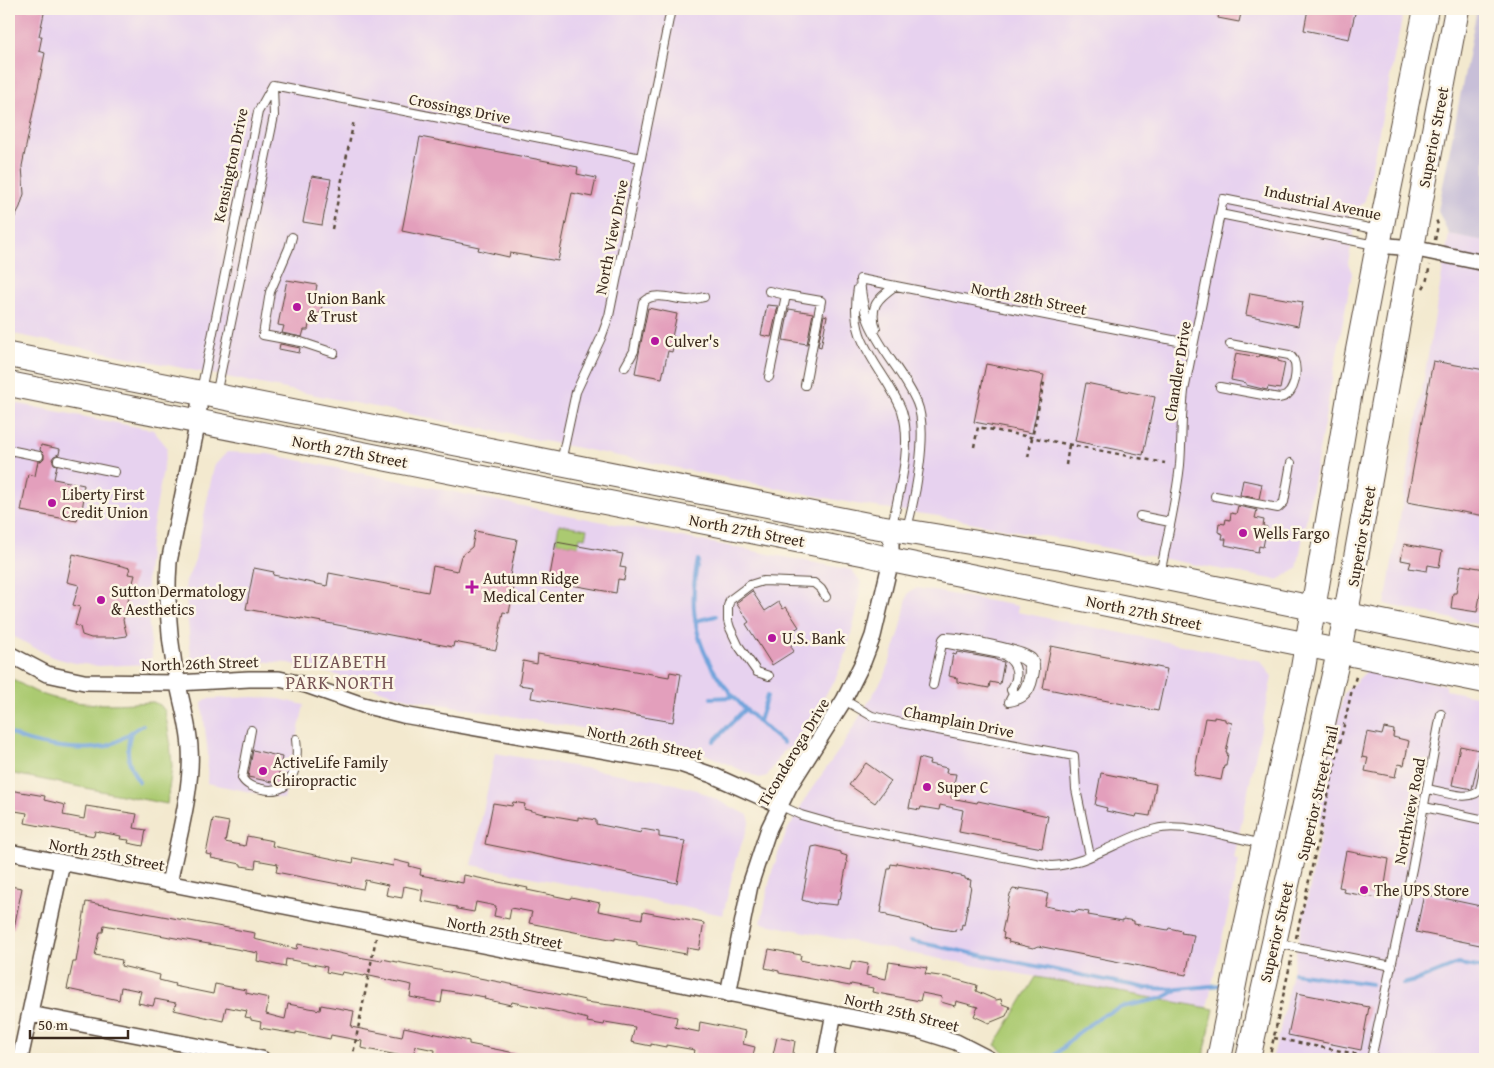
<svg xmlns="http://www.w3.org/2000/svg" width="1494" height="1068" font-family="'Gentium Book Plus',serif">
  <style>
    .built { fill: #e7d2ef }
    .industrial { fill: #c8bfd8 }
    .green { fill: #abca71; stroke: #737a48 }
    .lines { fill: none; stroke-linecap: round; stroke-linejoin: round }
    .stream { stroke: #6fa3db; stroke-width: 4 }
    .building { fill: #e39fbc }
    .lane-casing { stroke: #574739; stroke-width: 10 }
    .street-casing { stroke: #574739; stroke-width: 18 }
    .primary-casing { stroke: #574739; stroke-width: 26 }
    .path { stroke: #574739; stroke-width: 2.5; stroke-dasharray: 4 4; stroke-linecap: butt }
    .lane { stroke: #fff; stroke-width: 8 }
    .street { stroke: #fff; stroke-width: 15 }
    .primary { stroke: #fff; stroke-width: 24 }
    .poi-dot { fill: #b5179e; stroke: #fcf5e5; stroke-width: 2 }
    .labels { text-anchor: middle; stroke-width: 5; stroke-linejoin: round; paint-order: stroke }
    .street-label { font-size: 16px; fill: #3b2a1e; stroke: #fcf5e5 }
    .poi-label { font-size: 16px; fill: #3b2a1e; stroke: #fcf5e5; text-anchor: start }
    .neighbourhood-label { font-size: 18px; letter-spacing: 1px; fill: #765355; stroke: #fcf5e5 }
  </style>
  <rect width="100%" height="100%" fill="#fcf5e5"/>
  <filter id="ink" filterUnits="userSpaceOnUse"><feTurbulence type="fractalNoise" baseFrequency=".02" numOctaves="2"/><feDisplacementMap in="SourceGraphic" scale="10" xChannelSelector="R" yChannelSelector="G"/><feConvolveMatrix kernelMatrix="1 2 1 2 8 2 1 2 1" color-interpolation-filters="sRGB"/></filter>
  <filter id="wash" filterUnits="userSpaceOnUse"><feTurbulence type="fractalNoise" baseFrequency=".0096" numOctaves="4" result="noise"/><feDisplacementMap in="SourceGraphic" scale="20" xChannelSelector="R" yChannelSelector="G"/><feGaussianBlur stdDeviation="1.12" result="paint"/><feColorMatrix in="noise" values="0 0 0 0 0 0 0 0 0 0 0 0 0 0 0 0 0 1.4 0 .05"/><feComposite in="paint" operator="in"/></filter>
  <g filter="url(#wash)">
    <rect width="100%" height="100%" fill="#f3e9cf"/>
    <path class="built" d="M9 9H1404L1365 200 1358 209 1348 263 1352 273 1297 569 1277 580 938 516 856 504 9 333Z
      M1449 234 1485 241V626L1385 604Z
      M9 402 153 430 167 447 150 542 147 576V606L152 656 149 664 99 666 75 663 52 657 9 634Z
      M227 452 268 454 547 511 852 570 861 582 859 602 847 651 835 680 790 750 786 748 767 776 759 778 696 750 669 743 416 700 392 694 336 675 289 663 253 661 197 662 192 659 191 656 185 588 186 581 195 560 214 466Z
      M917 588 1018 606 1017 612 1261 661 1272 677 1234 858 1239 860 1207 1008 950 961 761 923 771 875 779 851 787 831 808 794 842 746 886 673 900 631 908 593Z
      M1368 670 1446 685V690L1485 698 1484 1059H1272L1279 1034 1323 823 1315 822 1344 693Z
      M254 697 280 699 304 705 284 799 207 783 208 755 202 703 206 699Z
      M495 753 667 782 697 790 748 815 750 821 736 859 723 915 472 865Z"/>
    <path class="industrial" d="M1477 9H1485V241L1449 234 1438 211Z"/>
    <path class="green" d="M559 524 587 529 585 538 580 537 578 546 556 542Z
      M9 677C20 683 31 691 44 695 79 707 116 704 153 702L160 705 165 711 170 741 172 767 167 804 9 773Z
      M1036 977 1214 1009 1203 1059H1013L995 1045Z"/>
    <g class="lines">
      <path class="stream" d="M698 560C679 646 722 692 783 743
        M695 621 716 616
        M711 698 733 697
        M759 721 767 696
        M9 732C28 746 84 752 107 746 120 742 131 731 143 725
        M131 732C125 752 128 765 139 782
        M714 741 745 709
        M911 941 1146 988 1179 989 1221 985
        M1294 973 1371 984
        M1403 984 1418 980 1458 964 1485 968
        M1051 1059 1077 1034 1101 1016 1122 1007 1163 998 1177 990"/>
    </g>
    <g id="blocks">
      <path class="building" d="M9 9H45L39 36H42L39 51 45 53 22 166 24 194 20 207 9 228Z
        M1220 9H1242L1239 22 1218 18Z
        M1308 9H1356L1349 39 1304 30Z
        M420 137 578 167 577 174 596 178 592 197 572 193 558 261 510 253 509 257 478 250 479 247 402 231Z
        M312 176 331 179 322 225 303 222Z
        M287 280 317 285 314 301 323 302 320 314 311 312 308 330H304L302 337 282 333 284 326 278 325Z
        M1250 293 1303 302 1298 326 1246 315Z
        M767 305 778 306 771 337 761 335Z
        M648 308 677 314 672 337H675L672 352 668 351 662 378 635 373Z
        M789 309 813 313 807 344 783 340Z
        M824 315 827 316 821 347 818 346Z
        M280 344 300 348 299 353 279 349Z
        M1236 353 1258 357 1259 355 1278 359V361L1285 363 1280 389 1268 387 1267 390 1246 385V383L1231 380Z
        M1433 361 1485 370V516L1407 502Z
        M986 364 1044 375 1032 433 974 422Z
        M1086 383 1155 397 1143 455 1075 441Z
        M41 445 60 449 59 454 54 456 52 459 54 464 57 465 54 479 84 485 82 498H84L82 509H79L77 521 21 511 28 474 35 476 38 461H41L44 458V454L40 450Z
        M1243 480 1262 484 1259 499 1240 495Z
        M1238 506 1257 510 1255 518 1264 520 1263 526 1267 527 1263 547 1259 546 1258 552 1225 545 1226 539H1222L1223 534 1218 532 1219 523 1225 524 1226 519 1230 520 1231 513 1236 514Z
        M475 531 517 539 509 581 515 582 509 613 503 612 496 650 454 642 453 647 301 618V619L246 609 254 568 274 572 273 575 327 586 329 573 428 592 433 566 457 571 461 556 472 547Z
        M556 542 623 554 620 567 626 568 624 580 618 579 616 593 549 581Z
        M1404 544 1442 551 1439 567 1428 565 1427 571 1409 568 1411 562 1401 560Z
        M73 554 130 568 128 574 135 575 123 620 127 636 112 638H91L82 635 80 627 75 625 80 607 73 605 79 585 67 582Z
        M1461 565 1485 569 1477 612 1451 608 1453 593H1456Z
        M752 591 765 611 779 602 783 609 786 607 799 627 794 630 791 647 794 651 772 665 746 624 749 622 736 603Z
        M1051 646 1167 669 1158 711 1043 688Z
        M957 652 996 659V660L1004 662 1000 684 990 682 989 688 957 682V678L949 676 953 654 956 655Z
        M538 654 669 677 670 672 681 674 673 722 531 698 533 687 519 685 523 661 537 664Z
        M1214 717 1225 719V721L1232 723 1226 753H1228L1226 766H1224L1221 780 1194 775 1205 718 1214 719Z
        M1384 728 1394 730 1393 737 1409 741 1404 765 1398 764 1395 777 1365 771 1368 758 1362 757 1367 732 1382 735Z
        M1460 746 1479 750 1478 756 1479 757 1472 789 1452 785Z
        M253 750 282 757 277 783 248 777Z
        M919 758 930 761 929 764 947 768 946 773 956 774 951 798 977 803 978 801 1048 816 1042 848 959 832 963 810 940 805 939 810 921 807 920 810 909 808Z
        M866 763 891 781 875 803 849 785Z
        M1101 773 1156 784 1150 816 1137 814 1136 817 1106 811 1107 808 1095 805Z
        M9 790 45 796 44 800 65 805 63 815 84 819 86 806 137 814 134 828 146 830 143 846 128 843 129 840 120 839 121 836 95 831 94 836 25 823 27 813 9 810Z
        M513 802 525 804 524 809 543 814 578 820V817L596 820V824L641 833 642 829 659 832V837L685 841 677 883 485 844 493 803 512 806Z
        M213 819 229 822 225 842 245 846 247 836 273 841 272 846 353 863 354 858 393 866 394 860 410 864 409 866 421 869 420 875 463 883 464 875 528 888 527 890 570 899 571 897 600 903 598 911 642 919 643 912 704 923 699 950 687 948 686 954 637 945V942L615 938V940L529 923 532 912 511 908 509 919 494 916 496 906 476 902 474 912 457 909V907L421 901 423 890 404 886 402 898 386 895 388 885 365 880 363 889 276 872 278 864 256 860 255 868 241 866V864L211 858 212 855 206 854Z
        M817 846 841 852V854L847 856 846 861 847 862 840 900 838 899 837 905 817 903 816 904 802 900 812 847Z
        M1346 851 1389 859 1384 891 1380 890 1378 898 1343 892 1344 888 1339 887Z
        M897 863 951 873V874L965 877V879L971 880 970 886H971L964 925 962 924 961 930 955 929V931L930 927 901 920V919L887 916V914L881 913 882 907H881L888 869H890L891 864 897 865Z
        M9 886 22 888 14 928H9Z
        M1019 888 1044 892V893L1048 894 1045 906 1075 912 1076 910 1089 912 1088 915 1123 921V919L1134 921V924L1168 930 1169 928 1182 931 1181 933 1194 935 1186 975 1038 946 1033 948 1008 942 1009 940 1003 938 1004 933 1002 932 1010 894 1013 889 1019 890Z
        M1424 894 1485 907V946L1416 932Z
        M86 902 255 933 254 939 297 949 298 944 352 956 382 961V959L515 985 585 1000V1002L626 1007 677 1017 675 1027 699 1032 700 1022 746 1031 743 1044 755 1047 752 1059H722L694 1054 695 1050 666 1045V1047L651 1044V1046L631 1042 635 1027 605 1022 604 1025 587 1022 588 1019 560 1012 512 1002 511 1005 484 999 485 997 443 990 441 1003 410 997 412 985 365 975 364 976 342 972 341 975 326 972 327 967 286 959 285 967 257 961 258 953 104 925 103 932H100L95 955 122 960 121 966 160 975 159 980 175 984 174 986 213 994 215 984 246 990V993L269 998 266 1014 285 1019 288 1004 320 1010 321 1005 354 1011 351 1027 402 1037 404 1027 469 1041V1044L520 1054V1059H442L434 1058 435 1050 415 1046 413 1058 361 1048 362 1041 331 1035 330 1039 296 1032V1034L260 1028 261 1022 251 1020V1018L245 1017 247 1011 226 1007 223 1021 174 1010 176 1003 155 999 153 1006 138 1003 141 991 121 987 119 1000 67 989 73 962H76Z
        M769 949 801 955 800 960 850 970 852 961 868 964 866 975 886 979 889 962 927 968 925 974 947 977 977 985 976 991 996 1000 1001 999 1002 1004 1010 1007 1006 1016 989 1023 974 1016 978 1007 956 1001 955 1006 941 1002 942 997 922 993 920 1001 872 992 873 988 851 984 850 986 779 973V971L765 968Z
        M1297 993 1369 1007 1361 1050 1288 1035Z
        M777 1037 795 1041 792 1059H772Z"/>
    </g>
  </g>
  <g filter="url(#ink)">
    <use href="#blocks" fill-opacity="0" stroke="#574739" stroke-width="1"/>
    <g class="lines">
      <defs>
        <path id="lane" d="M273 85 641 158
          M1220 214 1375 245
          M292 237 289 248 270 292 263 335 301 342 334 353
          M860 279 1193 344
          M860 279C861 293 863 307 868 320 879 349 905 374 917 403 929 431 915 498 907 528
          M858 288C850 331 866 349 888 384 893 393 899 402 902 411 913 447 899 490 892 526
          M786 295 821 301 805 385
          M876 329C869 306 877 299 895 286
          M625 367 634 351 643 302C654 291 673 299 687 300 693 300 699 298 704 297
          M769 377 786 295 769 291
          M1220 387 1279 398C1282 397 1285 397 1287 395 1296 388 1300 361 1289 355L1230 344
          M201 391 258 112 273 85
          M216 395 274 116 273 85
          M9 450 39 456
          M58 460 115 472
          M561 462 576 392 601 338 609 316 671 9
          M1215 496 1278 508 1284 502 1291 463
          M1140 516 1170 522
          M1160 575C1167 538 1176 502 1180 465 1182 440 1181 416 1184 391L1223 199 1379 230
          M943 643 1016 657C1020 658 1024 660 1027 663 1032 672 1026 687 1020 694H1013L1009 702
          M1005 656C1019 664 1019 678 1011 690L1013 694
          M769 676 757 672 738 645 730 628 728 621V606L730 600 750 585 763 581 814 583 821 589 826 597
          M933 685 943 639 945 637C958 637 1026 650 1032 658 1038 666 1034 676 1032 684 1028 696 1021 700 1009 702
          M844 700 872 716 901 723 1074 756 1076 789 1090 856
          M251 730 242 778C247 786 253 787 262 789 294 796 299 764 296 739
          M1427 789C1440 791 1473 803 1480 789 1483 780 1484 767 1485 757
          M779 805 801 815 836 825 1051 866C1088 865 1120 838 1156 829 1182 822 1235 838 1262 844
          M1424 807 1485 820
          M1276 943 1392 966
          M1371 1059 1412 869 1441 714"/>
        <path id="street" d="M1378 245 1412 248 1485 263
          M9 654 47 674 84 682 177 683 249 679H279L306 685 363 705 403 715 680 764 712 775 779 805
          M9 852 921 1031 956 1042 989 1059
          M169 884C177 842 193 789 190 748 189 726 182 705 178 684 169 644 166 604 169 562L198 421 200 393
          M728 994 750 885 769 828 789 787 844 700 863 662 873 636 891 560V530
          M30 1014 262 1059
          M20 1059 62 863
          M825 1059 834 1013"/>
        <path id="primary" d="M9 355 873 526 1068 558 1485 643
          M9 384 867 554 891 560 1485 681
          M1219 1059 1241 949 1303 668 1349 397 1385 209 1426 9
          M1248 1059 1339 652 1406 279 1457 9"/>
      </defs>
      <use href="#lane" class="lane-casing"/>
      <use href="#street" class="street-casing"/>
      <use href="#primary" class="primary-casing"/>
      <path class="path" d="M332 229 354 120
        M1435 240 1438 225 1436 219
        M1423 288 1426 283 1430 265
        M974 447 978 427 1165 463
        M1028 457 1044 382
        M1066 465 1069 445
        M1296 938 1351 694 1357 673
        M1274 1038 1361 1055
        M352 1059 376 938
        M1269 1059 1292 956"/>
      <use href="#lane" class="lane"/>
      <use href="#street" class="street"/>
      <use href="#primary" class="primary"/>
    </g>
  </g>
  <g class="poi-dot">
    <circle cx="297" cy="307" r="5"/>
    <circle cx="655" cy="341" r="5"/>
    <circle cx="52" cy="503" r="5"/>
    <circle cx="1243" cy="533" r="5"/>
    <path d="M469.5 579.5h5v5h5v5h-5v5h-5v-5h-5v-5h5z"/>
    <circle cx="101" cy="600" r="5"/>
    <circle cx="772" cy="638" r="5"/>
    <circle cx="263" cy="771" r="5"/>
    <circle cx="927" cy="787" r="5"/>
    <circle cx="1364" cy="890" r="5"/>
  </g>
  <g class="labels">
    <g class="street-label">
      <text transform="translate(460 108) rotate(11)" y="6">Crossings Drive</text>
      <text transform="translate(1433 137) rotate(-79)" y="6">Superior Street</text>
      <text transform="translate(230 165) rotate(-78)" y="6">Kensington Drive</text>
      <text transform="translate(1323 202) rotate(12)" y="6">Industrial Avenue</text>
      <text transform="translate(611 237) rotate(-79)" y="6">North View Drive</text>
      <text transform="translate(1029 298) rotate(11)" y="6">North 28th Street</text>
      <text transform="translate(1177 371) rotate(-81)" y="6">Chandler Drive</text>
      <text transform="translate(350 451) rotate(11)" y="6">North 27th Street</text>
      <text transform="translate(747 530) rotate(11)" y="6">North 27th Street</text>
      <text transform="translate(1361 536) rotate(-80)" y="6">Superior Street</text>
      <text transform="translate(1144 612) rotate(12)" y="6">North 27th Street</text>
      <text transform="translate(200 663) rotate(-2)" y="6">North 26th Street</text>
      <text transform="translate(959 721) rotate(11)" y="6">Champlain Drive</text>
      <text transform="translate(645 742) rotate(12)" y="6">North 26th Street</text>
      <text transform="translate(793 752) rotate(-59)" y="6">Ticonderoga Drive</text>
      <text transform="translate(1317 793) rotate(-77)" y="6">Superior Street Trail</text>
      <text transform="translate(1409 811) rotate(-79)" y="6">Northview Road</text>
      <text transform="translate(107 854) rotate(11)" y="6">North 25th Street</text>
      <text transform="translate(505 932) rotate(11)" y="6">North 25th Street</text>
      <text transform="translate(1276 932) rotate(-77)" y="6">Superior Street</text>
      <text transform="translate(902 1012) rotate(14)" y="6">North 25th Street</text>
    </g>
    <g class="poi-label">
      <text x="307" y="304">Union Bank<tspan x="307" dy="18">&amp; Trust</tspan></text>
      <text x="665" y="347">Culver's</text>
      <text x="62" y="500">Liberty First<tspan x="62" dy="18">Credit Union</tspan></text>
      <text x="1253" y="539">Wells Fargo</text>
      <text x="483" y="584">Autumn Ridge<tspan x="483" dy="18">Medical Center</tspan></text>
      <text x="111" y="597">Sutton Dermatology<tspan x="111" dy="18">&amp; Aesthetics</tspan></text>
      <text x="782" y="644">U.S. Bank</text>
      <text x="273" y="768">ActiveLife Family<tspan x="273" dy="18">Chiropractic</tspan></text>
      <text x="937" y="793">Super C</text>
      <text x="1374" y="896">The UPS Store</text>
    </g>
    <g class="neighbourhood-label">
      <text x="340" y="668">ELIZABETH<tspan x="340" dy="21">PARK NORTH</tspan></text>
    </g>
  </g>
  <rect width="1494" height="1068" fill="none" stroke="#fcf5e5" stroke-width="30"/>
  <path d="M30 1030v8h98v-8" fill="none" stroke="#3b2a1e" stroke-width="2.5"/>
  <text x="38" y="1030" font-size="15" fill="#3b2a1e" stroke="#fcf5e5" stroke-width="4" paint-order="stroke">50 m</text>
</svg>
